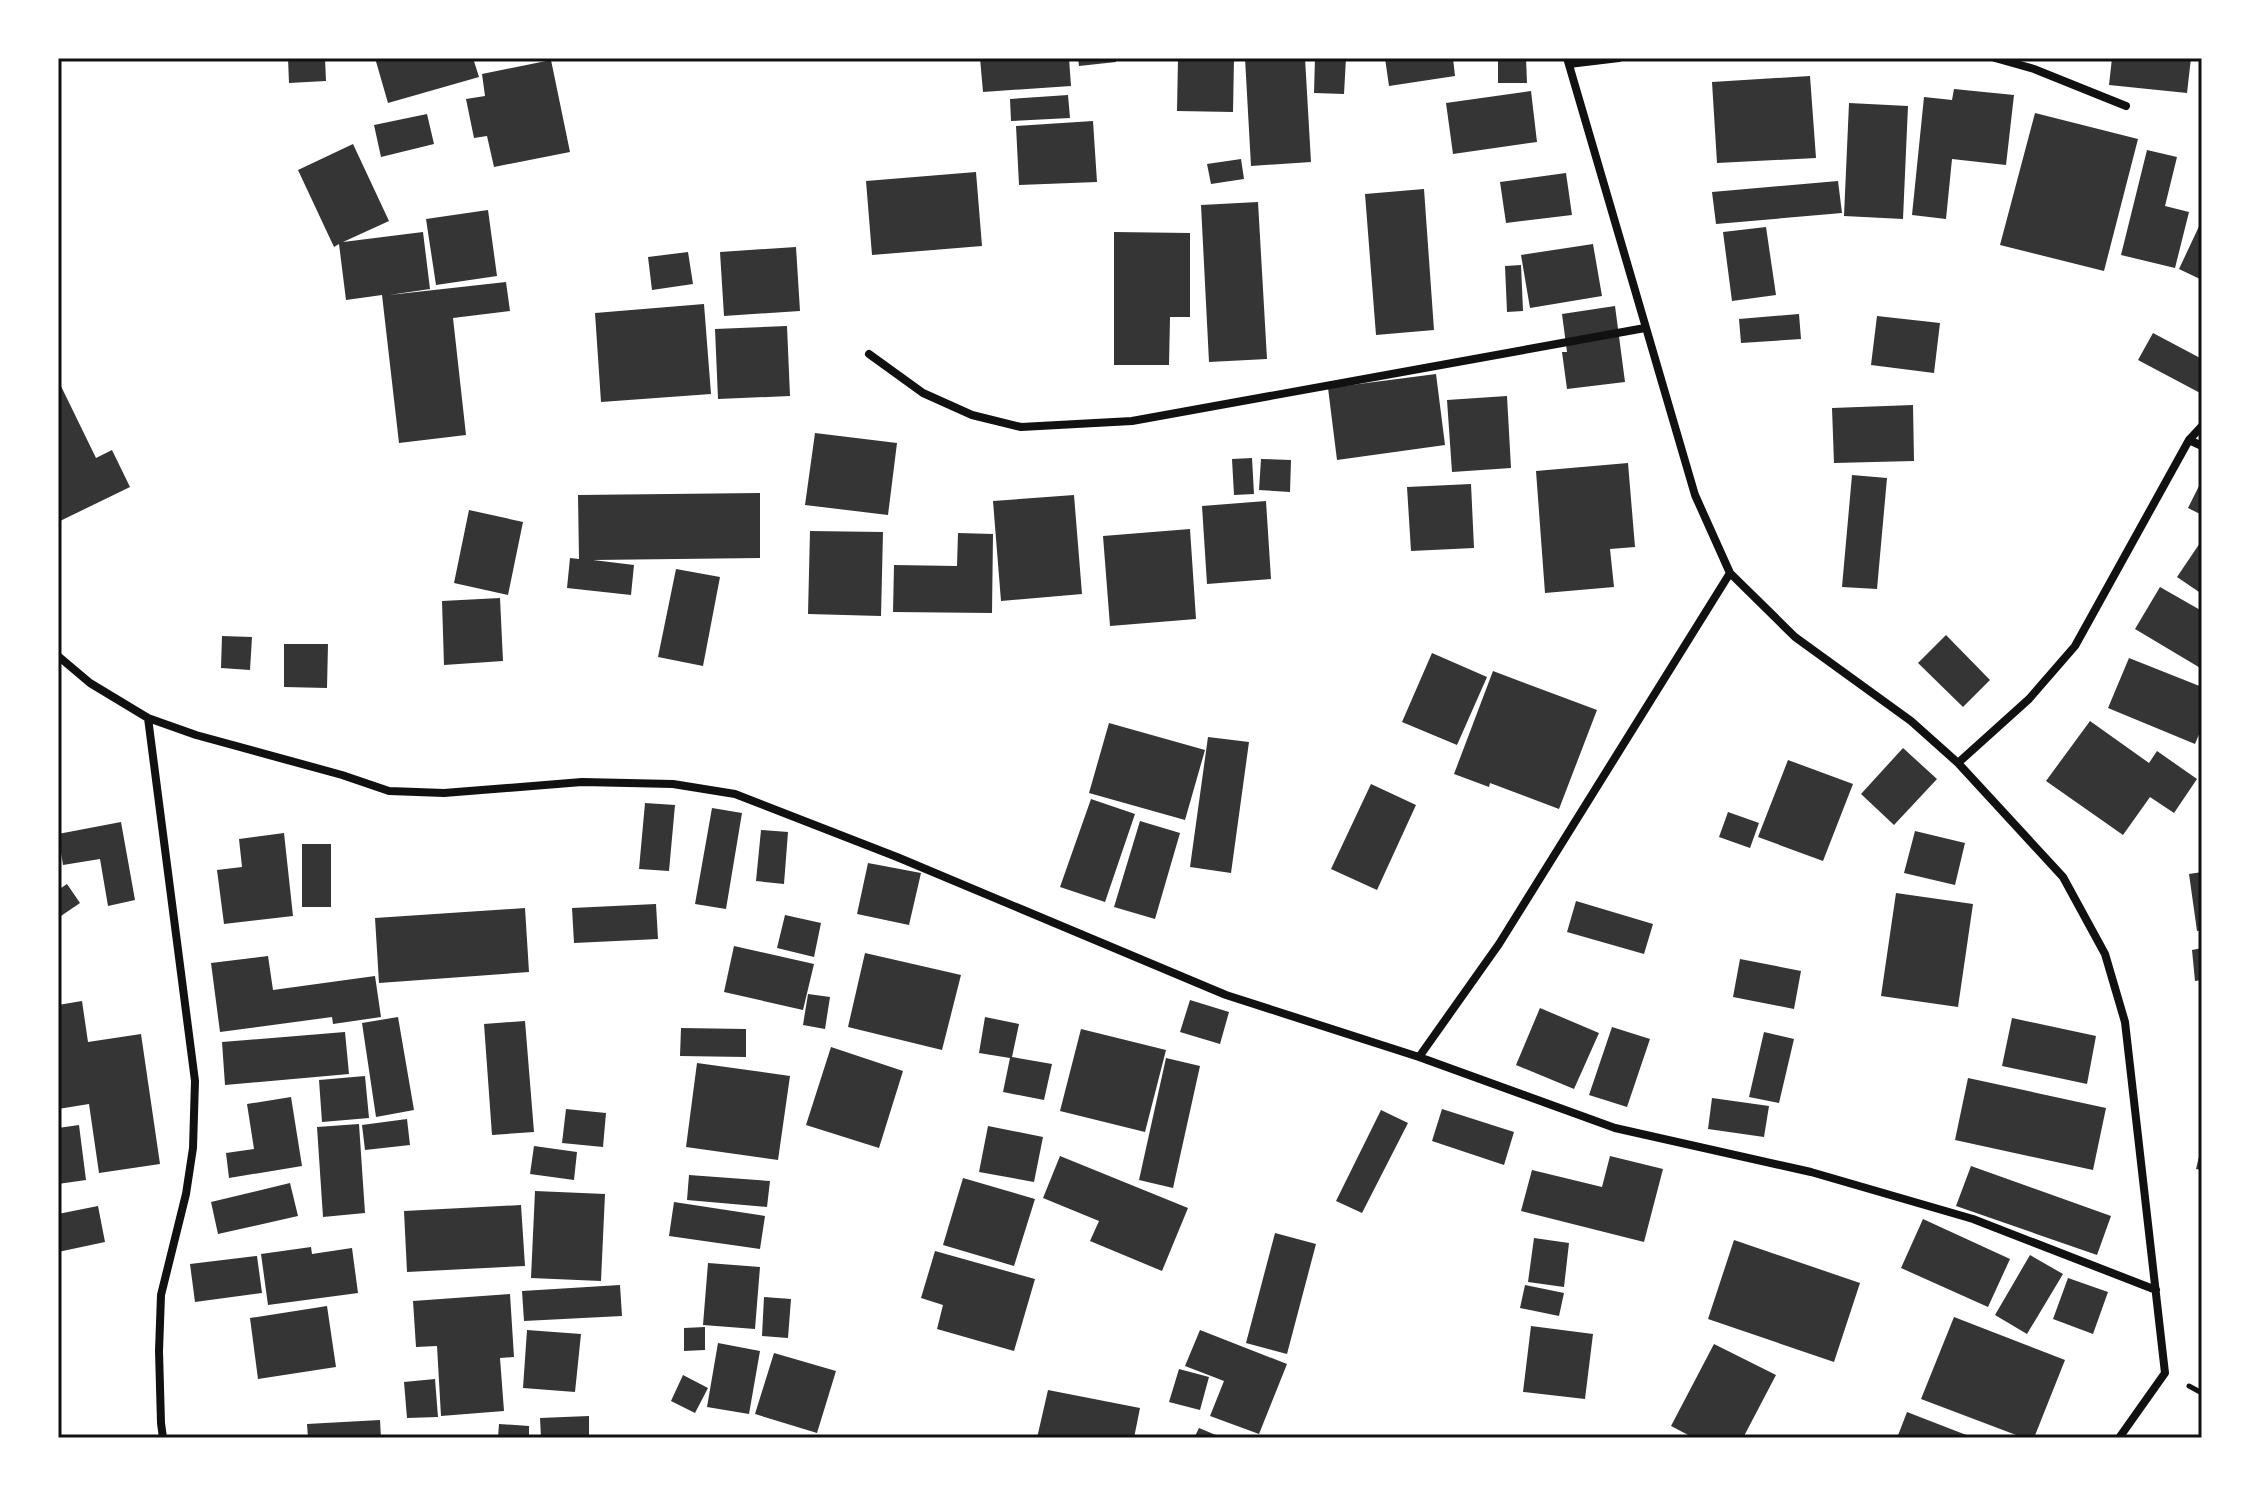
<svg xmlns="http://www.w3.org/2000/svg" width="2260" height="1496" font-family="Inter,sans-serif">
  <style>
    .building { fill: #353535 }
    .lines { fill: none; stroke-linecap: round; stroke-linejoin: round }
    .path { stroke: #111; stroke-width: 5 }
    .minor { stroke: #111; stroke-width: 8 }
    .neatline { fill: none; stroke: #111; stroke-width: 3 }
  </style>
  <rect width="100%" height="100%" fill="#fff"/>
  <path class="building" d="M288 58H325L326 81 289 83Z
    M375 58H473L479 77 388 103Z
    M980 58H1069L1071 86 983 92Z
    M1078 58H1115L1116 62 1079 66Z
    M1178 58H1234L1233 112 1177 111Z
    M1245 58H1305L1311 162 1251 166Z
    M1315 58H1346L1344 94 1314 93Z
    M1385 58H1453L1455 76 1389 86Z
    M1526 58 1527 83H1498V59Z
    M2112 58H2191L2187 93 2109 85Z
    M551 60 570 152 494 167 487 136 474 138 466 99 485 96 482 74Z
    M1810 76 1816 158 1717 163 1712 82Z
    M1954 89 2014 95 2006 165 1952 159 1946 219 1912 215 1924 97 1952 100Z
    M1531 91 1537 142 1453 154 1446 103Z
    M1068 95 1070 118 1011 121 1010 99Z
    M1849 103 1908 106 1903 219 1844 216Z
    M2035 113 2138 139 2104 271 2000 245Z
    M427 114 434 144 381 157 374 125Z
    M1093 121 1097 182 1019 185 1016 126Z
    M353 144 389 221 343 242 423 232 430 289 389 295 506 282 510 311 453 318 466 435 399 443 382 295 346 300 339 244 334 247 298 170Z
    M2147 150 2177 157 2165 206 2189 212 2175 268 2121 255Z
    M1241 159 1244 179 1211 184 1207 164Z
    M976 172 982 246 872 255 866 181Z
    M1566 173 1572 215 1506 223 1500 182Z
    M1838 181 1842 213 1716 224 1712 192Z
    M1424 189 1434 330 1376 335 1365 194Z
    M1258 202 1267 359 1209 362 1201 205Z
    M488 210 497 276 436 285 426 219Z
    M2202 220V280L2179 269Z
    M1766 227 1776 295 1732 301 1723 232Z
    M1114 232 1190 233V317H1170L1169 365H1114Z
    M1593 244 1602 296 1530 308 1521 255Z
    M796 247 800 311 724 316 720 252Z
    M688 252 693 284 652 290 648 257Z
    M1521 265 1523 311 1507 312 1505 266Z
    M704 304 711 394 601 402 595 313Z
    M1615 306 1625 382 1567 389 1562 352H1567L1562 314Z
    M1799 314 1801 339 1741 343 1739 319Z
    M1877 316 1940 323 1934 373 1871 365Z
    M787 326 790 396 718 399 715 329Z
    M2153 333 2202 359V394L2138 360Z
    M1436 374 1445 445 1337 460 1328 388Z
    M58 380 96 458 112 450 130 487 58 522Z
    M1507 396 1511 468 1452 472 1447 400Z
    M1913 405 1914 461 1834 463 1832 408Z
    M815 433 897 443 888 515 805 505Z
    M1252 458 1254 494 1234 495 1232 459Z
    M1261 459 1291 460 1290 492 1259 490Z
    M1628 463 1635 547 1610 549 1614 587 1545 593 1536 471Z
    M1852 475 1887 478 1877 589 1842 587Z
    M2202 480V515L2188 508Z
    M1471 484 1474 548 1411 551 1407 487Z
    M760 493V558L593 560 634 565 631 595 567 588 570 558 579 559 578 495Z
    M1074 495 1082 594 1001 601 993 501Z
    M1266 501 1271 579 1207 584 1202 506Z
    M469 510 523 522 508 595 454 583Z
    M1190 529 1196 619 1110 626 1103 536Z
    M810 531 883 532 881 616 808 614Z
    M958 533 993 534 992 613 893 612 894 565 957 566Z
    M2202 540V594L2177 577Z
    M676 569 720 577 703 666 658 657Z
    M2160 587 2202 611V669L2135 629Z
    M500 598 503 661 444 665 442 601Z
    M1946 635 1990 680 1963 707 1918 663Z
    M222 636 252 637 250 670 221 668Z
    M284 644H328L327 688 284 687Z
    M1432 653 1487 677 1457 745 1402 722Z
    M2129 658 2202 687V727L2195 744 2108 708Z
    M1493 671 1597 710 1559 809 1490 783 1489 787 1454 774Z
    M2090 721 2149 763 2157 751 2197 779 2174 813 2150 797 2123 835 2046 781Z
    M1109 723 1205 750 1185 820 1089 793Z
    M1208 737 1249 742 1231 873 1190 867Z
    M1903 748 1937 779 1894 825 1861 794Z
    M1788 760 1853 784 1823 861 1758 837Z
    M1371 784 1416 805 1377 890 1331 869Z
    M1091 799 1135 814 1105 902 1060 887Z
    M645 803 675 805 669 871 639 869Z
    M712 808 742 813 726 909 695 904Z
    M1728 812 1759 823 1750 848 1719 837Z
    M1140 821 1180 833 1155 919 1114 907Z
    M121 822 135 900 108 906 100 859 63 865 58 834Z
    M761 830 788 832 784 884 756 881Z
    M1915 831 1965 843 1955 885 1904 873Z
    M284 833 293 916 224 924 217 870 242 867 239 839Z
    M302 844H331V907H302Z
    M868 863 921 873 909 925 857 914Z
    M2202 872V930L2197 931 2189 874Z
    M67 884 80 903 58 918V890Z
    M1896 893 1973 904 1958 1007 1881 996Z
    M1576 901 1653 924 1644 954 1567 932Z
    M656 904 658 939 574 943 572 908Z
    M525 908 529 972 379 983 375 918Z
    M785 915 821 923 814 957 777 948Z
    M734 946 814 964 803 1010 724 992Z
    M2202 948V980L2195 981 2192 950Z
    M865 953 961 975 942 1050 848 1027Z
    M268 956 273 990 375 976 381 1017 333 1024 332 1017 220 1032 211 963Z
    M1740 959 1801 971 1794 1009 1733 997Z
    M808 994 830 997 825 1029 803 1025Z
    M1190 1000 1229 1012 1220 1044 1180 1032Z
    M82 1001 88 1042 141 1034 160 1164 99 1173 89 1104 58 1109V1005Z
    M1540 1008 1599 1033 1574 1089 1516 1065Z
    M398 1017 414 1110 376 1117 362 1023Z
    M985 1017 1019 1024 1012 1057 1052 1064 1044 1100 1003 1092 1010 1058 979 1053Z
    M2012 1018 2096 1036 2087 1084 2002 1066Z
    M525 1021 534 1132 492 1135 484 1024Z
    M1612 1027 1650 1039 1627 1107 1589 1095Z
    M681 1028 746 1029V1057L680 1056Z
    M1081 1029 1166 1050 1145 1132 1060 1111Z
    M345 1032 349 1074 225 1085 222 1042Z
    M1764 1032 1794 1039 1779 1103 1749 1097Z
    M831 1047 903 1071 879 1148 806 1125Z
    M1166 1058 1200 1066 1173 1188 1139 1180Z
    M697 1063 790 1076 778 1160 686 1147Z
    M365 1076 369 1118 322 1122 319 1080Z
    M1968 1078 2106 1108 2093 1170 1955 1140Z
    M291 1097 302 1166 229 1178 226 1153 254 1149 247 1104Z
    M1712 1098 1769 1106 1764 1137 1708 1129Z
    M566 1109 606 1113 603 1147 562 1143Z
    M1442 1109 1514 1132 1504 1165 1432 1141Z
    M1381 1110 1408 1123 1362 1213 1336 1201Z
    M407 1119 410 1145 365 1150 362 1125Z
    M359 1124 365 1213 323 1217 317 1127Z
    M79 1125 86 1180 58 1184V1128Z
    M988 1126 1043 1137 1034 1182 979 1172Z
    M534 1146 577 1152 574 1180 530 1174Z
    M2201 1148H2202V1170L2196 1169Z
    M1060 1156 1188 1208 1162 1271 1090 1241 1099 1221 1043 1198Z
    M1610 1156 1663 1169 1644 1242 1521 1211 1532 1170 1602 1187Z
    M1971 1166 2111 1216 2097 1255 1956 1206Z
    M689 1175 770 1181 767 1207 687 1200Z
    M963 1178 1035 1199 1014 1266 943 1245Z
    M290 1183 298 1216 218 1234 211 1202Z
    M535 1191 605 1194 601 1281 531 1278Z
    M674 1202 765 1216 760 1249 669 1236Z
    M521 1205 525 1266 407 1272 404 1211Z
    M98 1206 105 1242 58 1252V1214Z
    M1923 1219 2010 1259 1988 1307 1901 1268Z
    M1275 1233 1316 1244 1287 1354 1246 1343Z
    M1534 1238 1569 1243 1564 1287 1528 1282Z
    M1734 1240 1860 1283 1834 1362 1708 1319Z
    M311 1247 312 1254 352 1248 358 1293 268 1305 261 1254Z
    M935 1251 1035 1279 1014 1351 937 1329 943 1305 921 1298Z
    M2030 1255 2063 1274 2027 1334 1995 1315Z
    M257 1256 262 1293 195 1302 190 1264Z
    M708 1263 760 1267 755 1329 703 1325Z
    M2068 1278 2108 1292 2093 1334 2053 1319Z
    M620 1285 622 1316 524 1321 522 1291Z
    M1525 1285 1564 1293 1559 1316 1520 1308Z
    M510 1294 514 1357 500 1358 504 1411 441 1416 437 1346 416 1347 413 1301Z
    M764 1297 791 1299 788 1338 762 1336Z
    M327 1306 336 1367 258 1379 250 1318Z
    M1954 1317 2065 1360 2034 1438H2024L1921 1399Z
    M1531 1326 1593 1334 1585 1399 1523 1392Z
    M705 1327V1350L684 1351V1328Z
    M527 1330 581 1334 575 1392 523 1388Z
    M1200 1330 1287 1364 1259 1434 1210 1416 1224 1381 1185 1366Z
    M718 1343 760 1351 749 1414 707 1407Z
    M1714 1344 1776 1375 1743 1438H1694L1671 1426Z
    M774 1353 836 1371 817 1433 755 1414Z
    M1179 1369 1209 1377 1200 1410 1169 1402Z
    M683 1375 708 1388 695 1413 671 1401Z
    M435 1379 438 1417 407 1418 404 1382Z
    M1048 1390 1140 1408 1134 1438H1037Z
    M1907 1412 1974 1438H1897Z
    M589 1416V1438H541L540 1418Z
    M380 1420 381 1438H308L307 1424Z
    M499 1424 529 1426V1438H498Z
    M1199 1428 1223 1438H1194Z"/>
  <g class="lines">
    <path class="path" d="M2189 1386 2202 1393"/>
    <path class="minor" d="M1567 58 1695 495 1730 573 1795 637 1911 721 1958 763 2063 877 2105 954 2125 1022 2165 1373 2119 1438
      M1995 58 2034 69 2126 106
      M1569 64 1619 58
      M869 354 923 393 972 415 1021 427 1132 421 1645 328
      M2189 440 2202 446
      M58 656 90 683 148 718 196 735 342 775 389 791 444 793 582 782 673 784 735 794 897 857 1226 995 1419 1057 1499 944 1730 573
      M148 718 195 1081 193 1148 186 1194 161 1295 159 1351 161 1423 163 1438
      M1958 763 2029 699 2075 646 2189 440 2202 426
      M1419 1057 1615 1128 1811 1172 1973 1219 2156 1290"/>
  </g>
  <rect width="2260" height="1496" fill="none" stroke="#ffffff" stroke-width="120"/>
  <rect x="60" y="60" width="2140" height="1376" class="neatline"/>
</svg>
